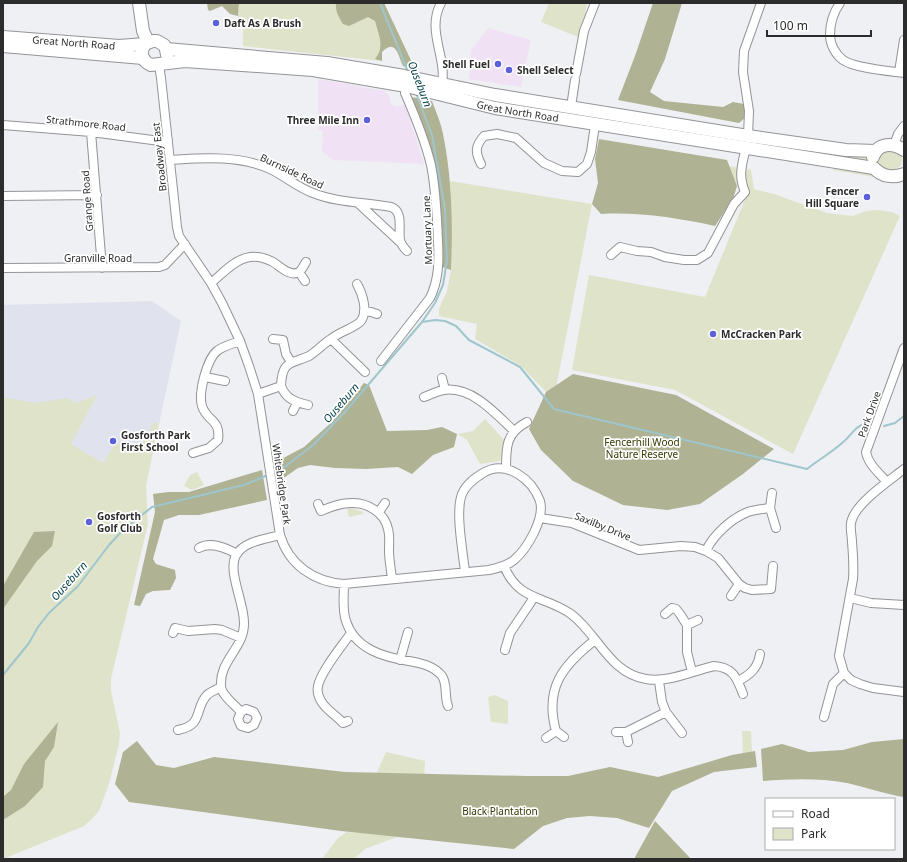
<svg xmlns="http://www.w3.org/2000/svg" width="907" height="862" font-family="'Noto Sans',sans-serif">
  <style>
    .commercial { fill: #f0e1f4 }
    .built { fill: #e0e3ee }
    .green { fill: #dfe3ca }
    .forest { fill: #afb293 }
    .lines { fill: none; stroke-linecap: round; stroke-linejoin: round }
    .stream { stroke: #9ec6cc; stroke-width: 2 }
    .street-casing { stroke: #939497; stroke-width: 10 }
    .secondary-casing { stroke: #939497; stroke-width: 14 }
    .street { stroke: #fff; stroke-width: 8 }
    .secondary { stroke: #fff; stroke-width: 12 }
    .poi-dot { fill: #5c61d9; stroke: #fff; stroke-width: 1.5 }
    .labels { text-anchor: middle; stroke-width: 3.5; stroke-linejoin: round; paint-order: stroke }
    .poi-label { font-size: 10px; font-weight: bold; fill: #2c2c2d; stroke: #fff; text-anchor: start }
    .street-label { font-size: 10px; fill: #2c2c2d; stroke: #fff }
    .park-label { font-size: 10px; fill: #363901; stroke: #fff }
    .water-label { font-size: 11px; font-style: italic; fill: #003e45; stroke: #fff }
  </style>
  <rect width="100%" height="100%" fill="#eff0f4"/>
  <path class="commercial" d="M488 28 531 40 521 87 469 79 471 50Z
    M318 79 385 91 390 97V101L392 105 397 107 405 104 424 164 334 160 322 152 323 131 318 130Z"/>
  <path class="built" d="M152 301 181 321 146 485 3 527V305Z"/>
  <path class="green" d="M239 3H384L415 69 403 66C398 55 396 38 382 52V61L243 46V20H238Z
    M549 3H587L585 15 578 37 541 22Z
    M891 149 901 155C907 171 884 176 878 161L882 152Z
    M837 152 870 156 869 163 836 158Z
    M835 165 868 171 880 178 833 170Z
    M729 166 751 170 754 189 774 194 827 213 853 216 866 211 877 210 892 212 900 216 793 454 675 390 572 370 589 275 705 297 744 202Z
    M450 181 592 204 556 388 549 395 521 366 475 339 477 324 439 316V309L447 291 451 270 452 249Z
    M97 395 71 444 103 463 116 442 137 454 154 422 159 423 146 485 148 524 111 679V691L120 733 119 744 109 784 99 811 93 818 84 826 3 859V397L35 403 67 398 76 403Z
    M485 419 504 440 500 461 480 464 467 440 458 434 473 431Z
    M197 472 204 485 192 490 184 486 190 475Z
    M352 508 363 512V514L349 517 347 509Z
    M495 695 508 701V724L491 722 488 697Z
    M742 731H751L752 753 743 754Z
    M386 752 425 761 423 798 409 838 397 837 365 849 354 859H322L338 838 347 832 358 833 374 779Z"/>
  <path class="forest" d="M207 3H239L238 16 230 14 222 6 210 11 208 10Z
    M336 3H384L415 69 403 66C398 55 396 38 382 52V61L375 59C385 47 379 36 375 21L368 17 349 26 343 24C339 18 335 11 336 3Z
    M653 3H682L665 59 650 92 664 101 723 107 733 102 744 104 746 117 739 123 618 100 635 56Z
    M411 97 432 101C436 112 441 123 443 134 452 177 453 226 451 270L442 267C443 228 441 187 431 149 426 131 417 115 411 97Z
    M599 139 727 160 737 186 733 199 715 226C677 218 640 212 601 214L592 204 598 183 595 159Z
    M573 374 676 395 774 449 743 474 700 504 667 510 623 505 573 481 541 450 529 429 546 392Z
    M364 383 369 385 387 431 427 430 442 427 457 434 454 447 433 455 412 474 398 467 366 469 335 468 310 465 298 468 278 482 276 462 304 447 332 422Z
    M262 470 267 500 199 515H179L164 520 153 559 156 564 175 570 176 578 170 590 153 591 146 594 140 606 134 605 155 512 153 494 168 492H189Z
    M55 531 52 546 37 561 3 609V586L34 532Z
    M58 722 54 747 45 761 43 787 25 806 3 820V797L11 790 24 764Z
    M904 739V797C884 794 866 787 847 783 819 778 791 779 763 781L761 749 782 744 809 752 843 750 872 742Z
    M137 741 156 765 174 768 214 757 345 772 527 776H568L610 767 658 777 732 755 755 751 757 767 714 772 672 791 649 828 617 818 590 816 567 818 543 826 514 849 341 831 129 802 115 784 123 752Z
    M655 821 691 859H634Z"/>
  <g class="lines">
    <path class="stream" d="M380 3 408 72
      M422 322 435 320 445 321 456 326 469 340 520 367 554 409 807 469C818 460 831 453 842 443 852 435 855 425 868 423
      M884 426 895 423 904 416
      M272 474 286 466 313 445 344 413 422 322 435 303 443 285 447 260 445 209 432 135 416 93
      M3 675 29 643 38 627 49 613 78 586 109 545 123 530 152 507 244 485 268 475"/>
    <defs>
      <path id="street" d="M441 3C426 31 447 56 442 85
        M840 3C833 13 830 23 830 35 830 44 835 54 843 60 854 68 889 71 904 73
        M159 65 161 78 177 227 179 236 211 283 222 303 240 341 249 366 258 394 280 535C289 565 314 582 344 584L489 570C498 568 507 566 514 560 527 549 545 519 540 501 532 479 506 459 483 473 475 478 466 484 462 494 455 512 463 552 465 572
        M899 72 904 40
        M576 74 584 31 595 3
        M571 107 575 80
        M3 125 91 132 160 141 168 140
        M91 132 102 268
        M748 136 749 111 743 72 744 51 761 3
        M894 145 898 134 904 126
        M170 160C203 158 239 155 270 169 285 176 297 187 313 193 338 203 365 202 391 207 404 212 398 228 400 240 401 244 404 248 407 251
        M481 164C475 152 475 146 484 136L497 134 516 138 544 163 562 171 578 172 587 164 591 152 595 125
        M3 196 97 195
        M358 203 400 242
        M611 255 620 247 637 251 651 252 665 257 684 260H697L708 253 734 204 745 192C738 175 742 165 746 147
        M3 268 159 267 165 265 185 244
        M299 272 305 281
        M211 283C222 274 235 259 250 257 256 256 265 258 271 261 278 264 290 278 299 272 302 270 304 265 306 262
        M364 311 371 312 377 314
        M273 339 283 340 286 354 291 362
        M331 339 365 372
        M381 361 430 298C439 280 439 260 438 241 437 215 436 190 431 165 425 140 415 116 405 93L406 86
        M205 377 225 381
        M442 378 445 390
        M281 386C286 399 295 402 308 405
        M258 394 281 386C282 360 291 364 309 356 317 351 323 344 331 339 339 332 352 329 360 322 369 312 362 293 357 284
        M424 397C430 395 437 391 444 390 472 386 496 414 514 431
        M293 411 297 403
        M193 453 209 448 218 440C221 419 207 422 202 406 198 393 207 359 217 351 223 346 232 344 240 341
        M506 468C506 447 506 433 527 422
        M904 469C889 481 854 504 851 523 850 529 852 536 852 542 853 554 854 566 853 579L839 656 844 673 851 680 860 684 873 688 904 692
        M887 482C879 473 868 464 866 452L904 348
        M772 493 770 508 776 528
        M318 504 321 511C330 507 340 503 351 503 367 502 385 513 388 529 390 536 389 544 389 551 389 560 391 569 392 579
        M379 512 385 503
        M540 518 572 523 639 550 681 546 695 547 706 551 718 558 739 584 745 588 752 590 771 589 773 566
        M199 548C211 541 226 548 237 554
        M706 551C713 535 732 518 748 512 754 510 762 509 770 508
        M504 566C519 602 544 595 571 614 598 634 609 673 646 679 668 683 692 671 714 666 733 667 737 678 743 694
        M344 584C344 596 342 610 346 621 355 649 383 657 409 661 421 663 434 666 442 676 448 685 444 697 448 706
        M731 596 739 584
        M850 598 871 603 904 605
        M665 614 672 608 676 609 680 614 687 625V652L692 672
        M687 625 698 620
        M173 633 175 628 188 631 215 629 222 630 241 638
        M505 650 510 633 531 602 533 597
        M400 660 408 632
        M659 681 662 702 666 712 682 733
        M738 681C750 675 758 668 760 654
        M241 712 238 719 241 726 248 728 254 725 257 718 254 712 246 709 241 712C235 705 221 695 221 686 219 661 244 648 244 624 245 604 227 572 236 555 244 541 266 539 280 535
        M824 717 833 684 844 673
        M348 721 343 723C336 715 326 710 321 701 318 696 317 691 318 686 321 671 342 646 351 633
        M178 730C204 725 194 709 207 695 210 692 216 690 221 687
        M616 732H626
        M564 737 556 731C544 688 563 665 595 640
        M546 738 556 731
        M628 742 626 732 666 712"/>
      <g id="secondary">
        <path d="M139 3 143 31 148 42"/>
        <path id="s1" d="M3 37 119 46 145 44 153 41H157L164 45 166 49 167 55"/>
        <path id="s2" d="M145 44C139 53 142 61 151 65L185 61 313 70 406 86 495 108 874 168C882 177 894 178 904 174"/>
        <path d="M3 46 143 58"/>
        <path d="M166 49 327 63 404 76 495 95 748 136 846 150 876 151"/>
        <path d="M873 157C878 142 893 143 904 150"/>
      </g>
    </defs>
    <use href="#street" class="street-casing"/>
    <use href="#secondary" class="secondary-casing"/>
    <use href="#street" class="street"/>
    <use href="#secondary" class="secondary"/>
  </g>
  <g class="poi-dot">
    <circle cx="216" cy="23" r="4"/>
    <circle cx="498" cy="64" r="4"/>
    <circle cx="509" cy="70" r="4"/>
    <circle cx="367" cy="120" r="4"/>
    <circle cx="867" cy="197" r="4"/>
    <circle cx="713" cy="334" r="4"/>
    <circle cx="113" cy="441" r="4"/>
    <circle cx="89" cy="522" r="4"/>
  </g>
  <g class="labels">
    <g class="poi-label">
      <text x="224" y="27">Daft As A Brush</text>
      <text x="490" y="68" text-anchor="end">Shell Fuel</text>
      <text x="517" y="74">Shell Select</text>
      <text x="359" y="124" text-anchor="end">Three Mile Inn</text>
      <text x="859" y="195" text-anchor="end">Fencer<tspan x="859" dy="12">Hill Square</tspan></text>
      <text x="721" y="338">McCracken Park</text>
      <text x="121" y="439">Gosforth Park<tspan x="121" dy="12">First School</tspan></text>
      <text x="97" y="520">Gosforth<tspan x="97" dy="12">Golf Club</tspan></text>
    </g>
    <g class="street-label">
      <text dy="4" stroke="none"><textPath href="#s1" startOffset="71">Great North Road</textPath></text>
      <text dy="4" stroke="none"><textPath href="#s2" startOffset="397">Great North Road</textPath></text>
      <text transform="translate(86 123) rotate(6)" y="4">Strathmore Road</text>
      <text transform="translate(159 157) rotate(-96)" y="4">Broadway East</text>
      <text transform="translate(292 171) rotate(25)" y="4">Burnside Road</text>
      <text transform="translate(87 201) rotate(-94)" y="4">Grange Road</text>
      <text transform="translate(427 230) rotate(-92)" y="4">Mortuary Lane</text>
      <text x="98" y="262">Granville Road</text>
      <text transform="translate(869 414) rotate(-70)" y="4">Park Drive</text>
      <text transform="translate(282 484) rotate(82)" y="4">Whitebridge Park</text>
      <text transform="translate(603 526) rotate(22)" y="4">Saxilby Drive</text>
    </g>
    <g class="park-label">
      <text x="642" y="446">Fencerhill Wood<tspan x="642" dy="12">Nature Reserve</tspan></text>
      <text x="500" y="815">Black Plantation</text>
    </g>
    <g class="water-label">
      <text transform="translate(420 84) rotate(69)" y="4">Ouseburn</text>
      <text transform="translate(341 403) rotate(-49)" y="4">Ouseburn</text>
      <text transform="translate(69 581) rotate(-48)" y="4">Ouseburn</text>
    </g>
  </g>
  <rect width="907" height="862" fill="none" stroke="#2c2c2d" stroke-width="8"/>
  <rect x="765" y="798" width="130" height="52" fill="#ffffff" stroke="#ababab"/>
  <rect x="773" y="811" width="20" height="6" fill="#ffffff" stroke="#ababab"/>
  <text x="801" y="818" font-size="12" fill="#2c2c2d">Road</text>
  <rect x="773" y="828" width="20" height="12" fill="#dfe3ca" stroke="#ababab"/>
  <text x="801" y="838" font-size="12" fill="#2c2c2d">Park</text>
  <path d="M767 30v6h104v-6" fill="none" stroke="#2c2c2d" stroke-width="2"/>
  <text x="773" y="30" font-size="12" fill="#2c2c2d" stroke="#ffffff" stroke-width="3" paint-order="stroke">100 m</text>
</svg>
